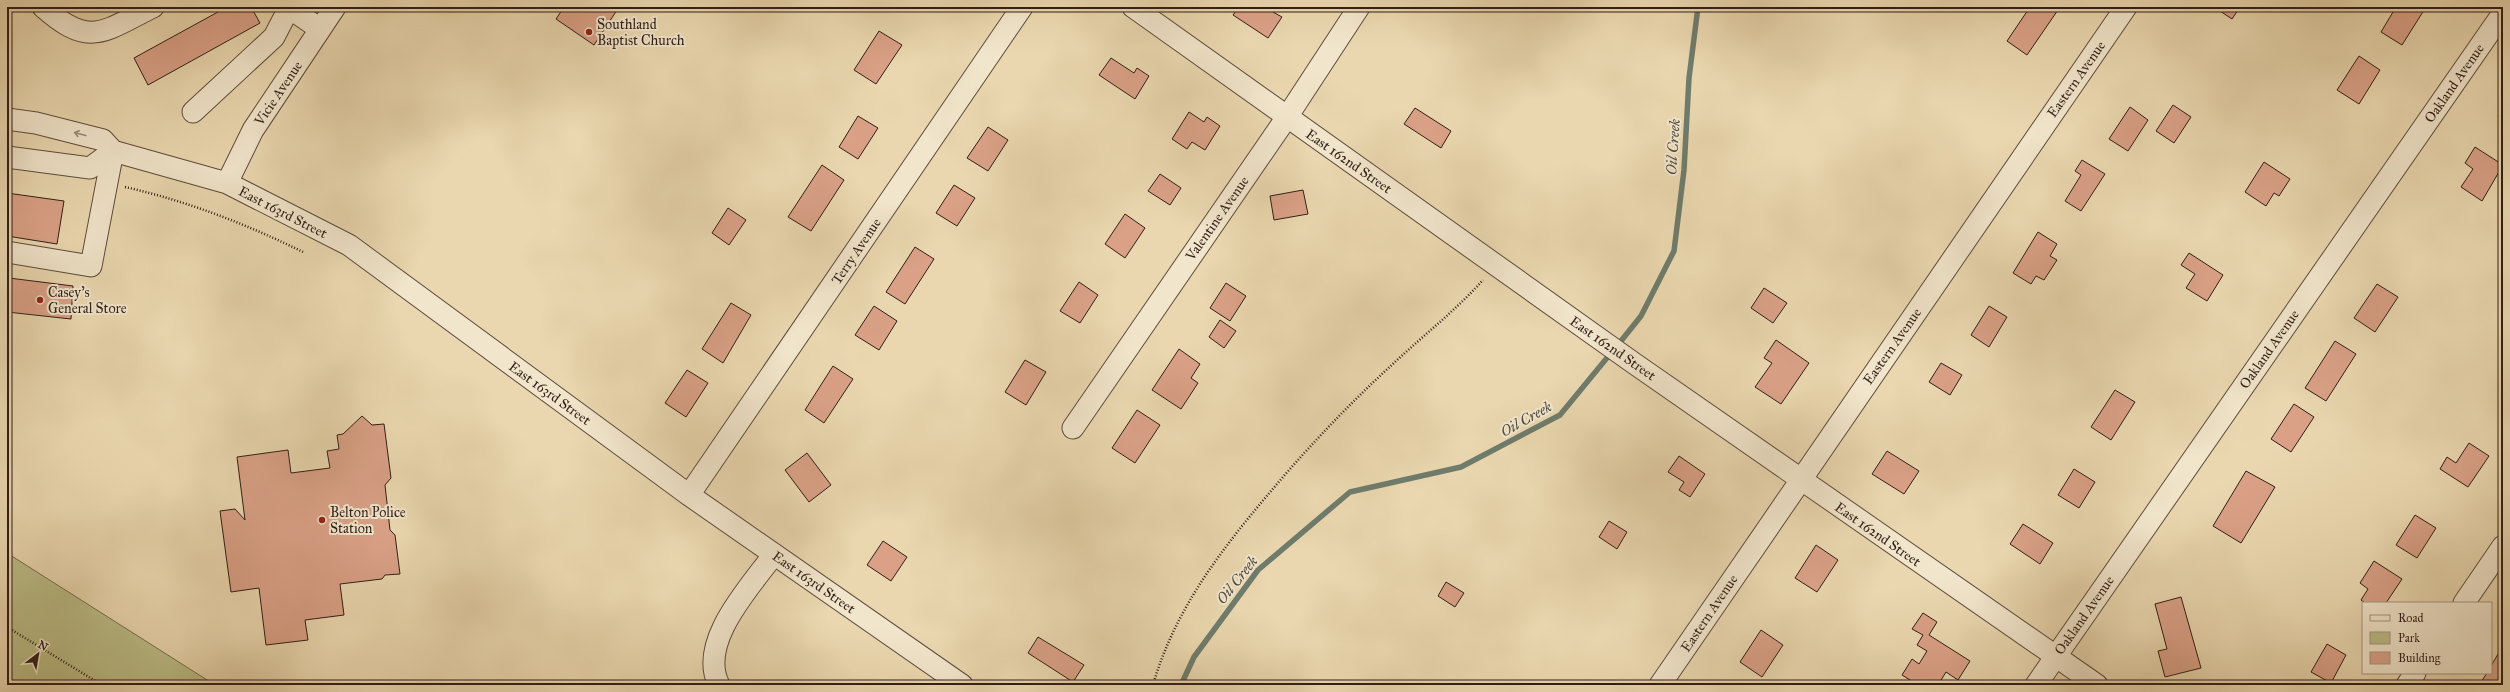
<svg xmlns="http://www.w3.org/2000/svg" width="2510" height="692" font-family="'IM FELL Great Primer',serif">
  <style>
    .green { fill: #bbbd87; stroke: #766e4f }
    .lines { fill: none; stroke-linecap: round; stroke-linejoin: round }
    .stream { stroke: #6f7c6c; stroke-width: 5.5 }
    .building { fill: #daa187; stroke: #301e17 }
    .minor-casing { stroke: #5e4c3d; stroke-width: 23 }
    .path { stroke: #301e17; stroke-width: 2.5; stroke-dasharray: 1 2; stroke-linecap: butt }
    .minor { stroke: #f1e5cb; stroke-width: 21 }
    .oneway { stroke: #9a8b7a }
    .poi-dot { fill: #8f2418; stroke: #f1e5cb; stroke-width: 1.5 }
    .labels { text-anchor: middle; stroke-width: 4; stroke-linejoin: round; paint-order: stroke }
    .poi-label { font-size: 14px; fill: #301e17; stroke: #f1e5cb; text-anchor: start }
    .street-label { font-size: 14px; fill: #301e17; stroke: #f1e5cb }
    .water-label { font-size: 15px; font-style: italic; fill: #504d42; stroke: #f1e5cb }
  </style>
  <rect width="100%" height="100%" fill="#ead7af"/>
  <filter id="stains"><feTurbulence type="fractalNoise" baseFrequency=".005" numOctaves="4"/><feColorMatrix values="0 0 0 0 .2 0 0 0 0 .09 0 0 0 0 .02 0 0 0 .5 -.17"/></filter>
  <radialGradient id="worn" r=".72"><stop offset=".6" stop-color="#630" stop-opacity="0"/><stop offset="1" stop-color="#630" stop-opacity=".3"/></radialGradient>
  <path class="green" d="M7 553 215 685H7Z"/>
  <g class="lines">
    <path class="stream" d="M1617 346 1641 316 1674 251 1684 170 1689 78 1698 7
      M1181 685 1194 657 1258 570 1350 492 1461 467 1560 415 1611 353"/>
  </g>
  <path class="building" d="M227 7H251L260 23 148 85 134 58Z
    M564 7H619L594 45 556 19Z
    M1239 7H1276L1273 12 1282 17 1268 38 1233 15Z
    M2030 7H2060L2027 55 2007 41Z
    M2214 7H2240L2232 19Z
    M2396 7H2426L2402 45 2381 32Z
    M879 31 902 45 876 84 854 70Z
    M2359 56 2380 70 2359 104 2337 90Z
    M1111 58 1134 73 1137 68 1149 76 1135 99 1099 75Z
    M2173 105 2191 117 2174 143 2156 131Z
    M2130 107 2148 120 2128 151 2109 139Z
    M1415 108 1451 131 1441 148 1404 124Z
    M2503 108V120L2498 117Z
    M1189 112 1204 122 1207 117 1220 126 1205 150 1192 142 1187 149 1172 139Z
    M858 116 878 128 858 159 839 147Z
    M988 127 1008 140 988 171 967 158Z
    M2475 147 2503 165 2482 201 2461 187 2473 169 2465 163Z
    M2082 160 2105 174 2081 211 2065 201 2081 175 2075 171Z
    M2264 162 2290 179 2279 196 2274 193 2266 206 2245 192Z
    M822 165 844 180 811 231 788 217Z
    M1160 174 1181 188 1170 205 1148 191Z
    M954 185 975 198 957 226 936 213Z
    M1303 190 1308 214 1274 220 1270 196Z
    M7 193 64 201 57 244 7 236Z
    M728 208 746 220 729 245 712 233Z
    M1125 214 1145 228 1125 258 1105 244Z
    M2038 232 2057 244 2050 256 2057 260 2044 280 2036 276 2031 284 2013 273Z
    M915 247 934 259 905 304 886 292Z
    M2189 253 2223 275 2207 301 2186 288 2195 274 2181 265Z
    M9 278 73 286 71 319 7 312Z
    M1079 282 1098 295 1080 323 1060 311Z
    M1226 283 1246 296 1230 321 1210 308Z
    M2377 284 2398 297 2375 332 2354 318Z
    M1764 288 1787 303 1773 323 1751 308Z
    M731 303 751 315 723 363 702 349Z
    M874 306 897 321 879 350 855 335Z
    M1989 306 2007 317 1989 347 1971 335Z
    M1220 320 1236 331 1224 348 1209 337Z
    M1776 340 1809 363 1781 404 1755 387 1772 363 1764 358Z
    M2335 341 2356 354 2326 401 2305 388Z
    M1179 349 1200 364 1191 378 1198 383 1181 409 1152 390Z
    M1025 360 1046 372 1026 405 1005 392Z
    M1941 363 1962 375 1950 395 1929 382Z
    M833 366 853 379 824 423 805 410Z
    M687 370 708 383 686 417 665 403Z
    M2115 390 2135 402 2111 440 2091 427Z
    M2294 404 2314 417 2291 452 2271 439Z
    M1137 410 1160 425 1135 463 1112 448Z
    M362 416 372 425 384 424 391 478 385 485 390 530 395 535 400 574 385 575 382 579 340 584 344 615 305 620 308 640 266 645 259 588 231 592 220 511 235 509 245 520 237 457 288 450 291 473 330 468 327 451 339 449 337 435 343 434Z
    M2469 443 2489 456 2468 487 2440 469 2447 457 2456 463Z
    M1887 451 1919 471 1904 494 1872 474Z
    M807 453 831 485 809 502 785 470Z
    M1679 456 1705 474 1690 497 1679 490 1684 482 1668 472Z
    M2074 469 2095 482 2079 508 2058 495Z
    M2246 471 2275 487 2241 543 2213 526Z
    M2415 515 2436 528 2417 558 2396 545Z
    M1609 521 1627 532 1617 549 1599 537Z
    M2023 524 2053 543 2040 564 2010 544Z
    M883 541 907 557 891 581 867 565Z
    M1816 545 1838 560 1817 592 1795 578Z
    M2374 561 2402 579 2386 603H2365L2361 600 2368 589 2360 583Z
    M1446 582 1464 593 1455 607 1438 596Z
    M2181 597 2201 668 2165 677 2158 651 2167 649 2155 604Z
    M1923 613 1937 622 1929 635 1970 661 1958 680 1946 672 1938 685H1918L1902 675 1912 659 1919 664 1927 651 1917 645 1923 635 1912 629Z
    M1761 630 1783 645 1762 677 1740 662Z
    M1038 637 1084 665 1073 682 1028 653Z
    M2327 644 2346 655 2331 683 2311 672Z
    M2498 654 2503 657V685H2479L2487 673H2491V666Z"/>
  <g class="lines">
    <defs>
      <path id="minor" d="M43 7C90 49 104 31 153 7
        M288 7 320 29
        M1133 7 1635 364 2097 685
        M193 112 274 37 289 8
        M7 119 36 123 103 140 113 151 227 183 349 245 689 495 962 685
        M7 157 90 168 113 151
        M227 183 253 130 335 7
        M7 252 91 266 113 151
        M1073 428 1287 117 1359 7
        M689 495 1022 7
        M2464 603 2503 546
        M719 685C697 642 751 586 774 554
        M1660 685 2126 7
        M2036 685 2503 13
        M2407 685 2415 673"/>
    </defs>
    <use href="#minor" class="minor-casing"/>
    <path class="path" d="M125 187C187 201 246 224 303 252
      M7 627 102 685
      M1153 685C1175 609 1221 550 1271 491 1310 445 1351 402 1395 362 1425 334 1456 310 1483 280"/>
    <use href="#minor" class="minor"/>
  </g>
  <defs><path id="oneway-shaft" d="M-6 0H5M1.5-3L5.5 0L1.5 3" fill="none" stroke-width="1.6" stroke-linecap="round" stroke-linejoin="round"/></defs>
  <use class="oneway" href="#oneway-shaft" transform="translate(80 134) rotate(-165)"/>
  <g class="poi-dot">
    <circle cx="589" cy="32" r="4"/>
    <circle cx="40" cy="300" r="4"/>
    <circle cx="322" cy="520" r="4"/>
  </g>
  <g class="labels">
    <g class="poi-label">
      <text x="597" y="29">Southland<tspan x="597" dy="16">Baptist Church</tspan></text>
      <text x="48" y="297">Casey's<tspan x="48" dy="16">General Store</tspan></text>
      <text x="330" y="517">Belton Police<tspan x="330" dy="16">Station</tspan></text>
    </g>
    <g class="street-label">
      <text transform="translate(2076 79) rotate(-55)" y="5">Eastern Avenue</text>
      <text transform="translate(2454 83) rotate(-55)" y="5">Oakland Avenue</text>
      <text transform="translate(278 93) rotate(-56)" y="5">Vicie Avenue</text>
      <text transform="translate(1349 161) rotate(35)" y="5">East 162nd Street</text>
      <text transform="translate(283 212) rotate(27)" y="5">East 163rd Street</text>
      <text transform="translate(1217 218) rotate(-55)" y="5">Valentine Avenue</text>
      <text transform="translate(856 251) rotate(-56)" y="5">Terry Avenue</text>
      <text transform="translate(1892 346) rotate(-55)" y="5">Eastern Avenue</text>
      <text transform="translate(1613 348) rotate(35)" y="5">East 162nd Street</text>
      <text transform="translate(2269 349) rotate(-55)" y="5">Oakland Avenue</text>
      <text transform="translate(550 393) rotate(36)" y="5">East 163rd Street</text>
      <text transform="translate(1878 534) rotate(35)" y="5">East 162nd Street</text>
      <text transform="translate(814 582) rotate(35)" y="5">East 163rd Street</text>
      <text transform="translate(1709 613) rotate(-56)" y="5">Eastern Avenue</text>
      <text transform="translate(2084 615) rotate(-55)" y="5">Oakland Avenue</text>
    </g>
    <g class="water-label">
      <text transform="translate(1673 147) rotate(-86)" y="5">Oil Creek</text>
      <text transform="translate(1526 419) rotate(-29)" y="5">Oil Creek</text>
      <text transform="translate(1237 580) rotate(-51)" y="5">Oil Creek</text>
    </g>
  </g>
  <rect width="2510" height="692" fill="none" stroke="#ead7af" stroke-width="24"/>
  <rect x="8" y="8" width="2494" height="676" fill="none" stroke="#301e17" stroke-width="2"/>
  <rect x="12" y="12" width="2486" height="668" fill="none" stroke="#301e17"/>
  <rect x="2362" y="602" width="130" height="72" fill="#f1e5cb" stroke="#a49583"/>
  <rect x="2370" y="615" width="20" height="6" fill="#f1e5cb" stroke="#a49583"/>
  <text x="2398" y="622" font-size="12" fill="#301e17">Road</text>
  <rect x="2370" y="632" width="20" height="12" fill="#bbbd87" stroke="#a49583"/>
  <text x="2398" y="642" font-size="12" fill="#301e17">Park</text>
  <rect x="2370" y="652" width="20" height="12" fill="#daa187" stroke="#a49583"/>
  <text x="2398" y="662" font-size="12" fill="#301e17">Building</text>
  <g transform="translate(38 654) rotate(31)" stroke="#f1e5cb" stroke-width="3" paint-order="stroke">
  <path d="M0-3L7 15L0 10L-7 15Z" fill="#301e17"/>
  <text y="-6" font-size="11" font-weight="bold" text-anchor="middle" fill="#301e17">N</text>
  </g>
  <rect width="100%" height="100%" filter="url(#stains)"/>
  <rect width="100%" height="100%" fill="url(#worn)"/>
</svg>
